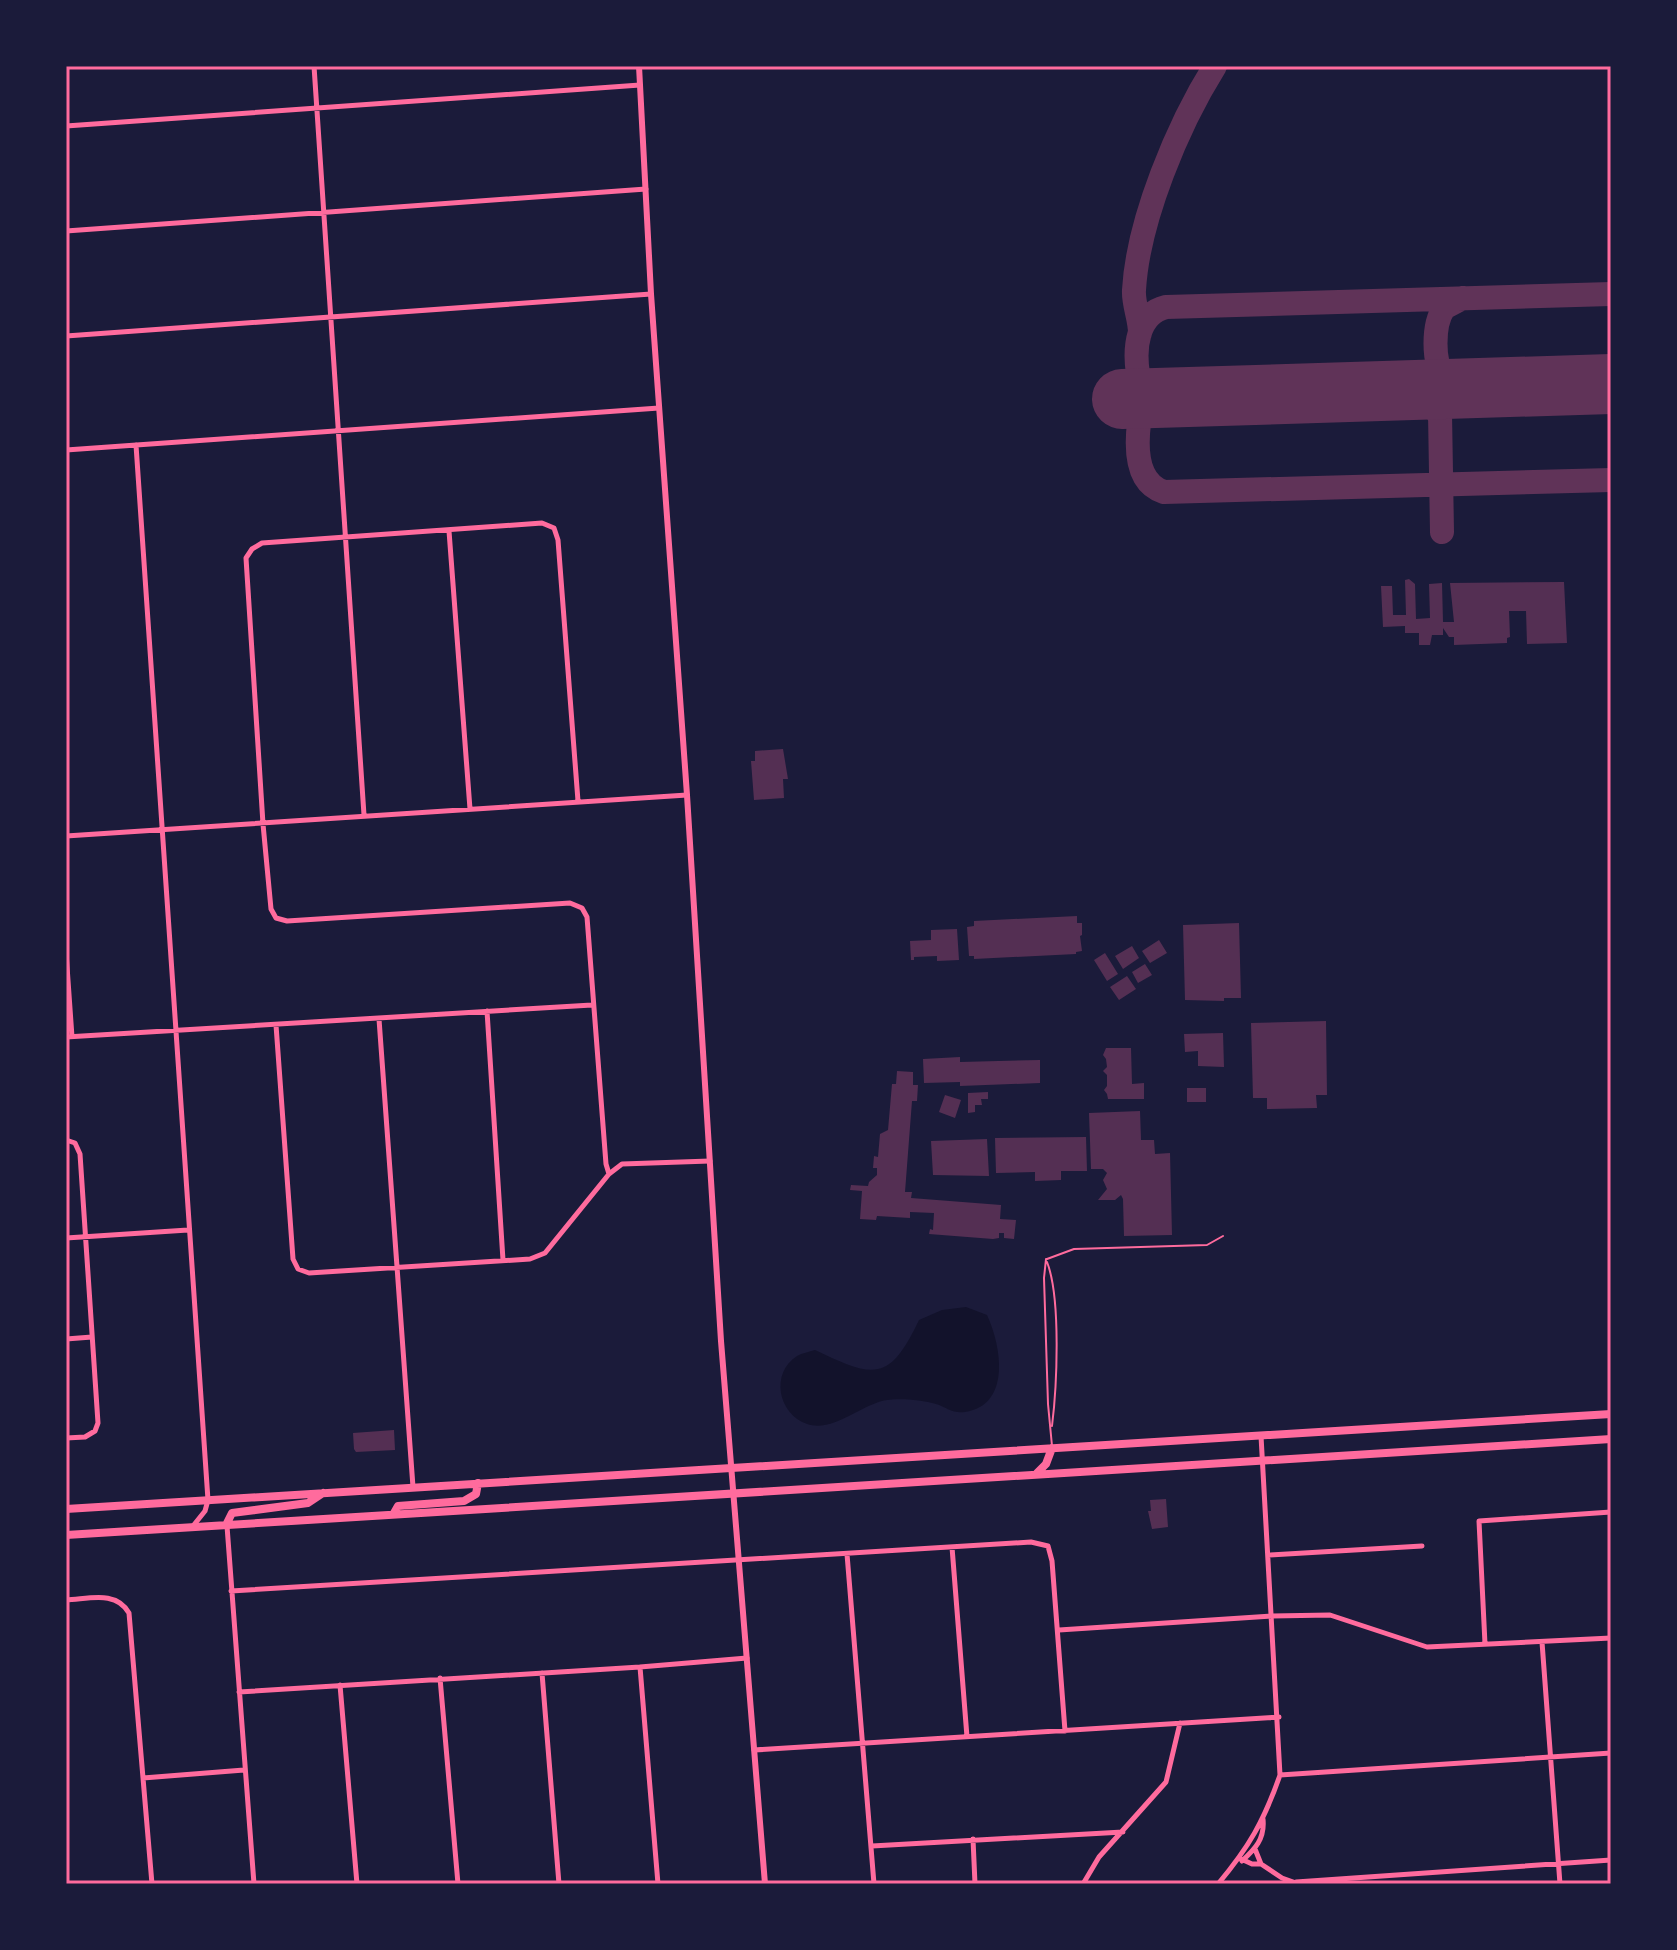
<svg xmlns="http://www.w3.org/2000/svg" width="1677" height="1950" font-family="Arial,sans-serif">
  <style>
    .water { fill: #12122b }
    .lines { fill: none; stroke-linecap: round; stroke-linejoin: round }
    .taxiway { stroke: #603358; stroke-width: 24 }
    .runway { stroke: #603358; stroke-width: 60 }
    .building { fill: #542f53 }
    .service { stroke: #ff6b9d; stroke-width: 2 }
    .minor { stroke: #ff6b9d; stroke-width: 5 }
    .tertiary { stroke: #ff6b9d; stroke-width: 6 }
    .trunk { stroke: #ff6b9d; stroke-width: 8 }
    .neatline { fill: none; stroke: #ff6b9d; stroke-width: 3 }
  </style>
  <rect width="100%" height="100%" fill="#1b1b3a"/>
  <path class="water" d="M966 1307 987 1315C1001 1345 1012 1405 965 1412 953 1414 946 1407 936 1404 923 1400 900 1398 887 1400 861 1404 833 1433 807 1424 778 1414 770 1373 797 1356 802 1353 809 1352 815 1350 874 1378 889 1383 919 1320L942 1310Z"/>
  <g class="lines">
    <path class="taxiway" d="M1611 294 1166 307C1137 314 1134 348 1138 374 1140 382 1144 390 1144 398 1144 406 1140 415 1139 423 1136 448 1136 483 1164 492L1611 480
      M1140 333C1140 318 1133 304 1134 290 1138 220 1178 125 1215 66
      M1462 388C1456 386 1450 383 1445 378 1432 363 1433 324 1444 308L1463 298
      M1415 390 1433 402 1440 418
      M1442 532 1440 413 1448 397 1462 388"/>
    <path class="runway" d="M1122 399 1611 384"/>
  </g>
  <path class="building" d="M1409 579 1415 584 1416 619 1430 618 1429 584 1442 583 1443 622H1454L1450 583 1564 582 1567 643 1527 644 1526 611H1509L1510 637 1507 638V643L1454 645V637H1449L1443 628V635H1432L1430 645H1419V633H1405V626L1383 627 1381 586H1392L1393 615H1406L1405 580Z
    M783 749 788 779H783L784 798 754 800 751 761H755V751Z
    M1077 916V923H1082V935L1080 936 1082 951 1076 952V954L974 959V956H969L967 927 974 926V921Z
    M1239 923 1241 998H1224V1001L1185 1000 1183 925Z
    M957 929 959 960 937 961V956L914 957V960H911L910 941 931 940V930Z
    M1159 940 1167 953 1150 963 1142 951Z
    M1132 946 1139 958 1123 969 1115 956Z
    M1105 953 1118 974 1107 981 1094 960Z
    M1145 964 1152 975 1138 983 1132 972Z
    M1127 976 1136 989 1119 1000 1110 987Z
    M1326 1021 1327 1095H1316L1317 1108 1267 1109V1098H1253L1251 1023Z
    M1223 1033 1224 1067 1198 1066V1051L1185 1052 1184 1034Z
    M1106 1048H1131L1132 1084 1144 1083V1099H1108L1107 1094 1104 1090 1107 1086V1075L1103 1071 1107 1067 1106 1059 1103 1055Z
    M960 1057V1062L1040 1060V1083L960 1086V1082L924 1083 923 1059Z
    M897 1071 913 1072V1085H918L917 1101H912L905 1192H912L911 1198 1001 1205 1000 1219 1016 1220 1014 1239 1004 1238V1233H999V1238L993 1239 929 1234 930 1229 933 1230 934 1213 910 1212V1218L877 1216 876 1220 860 1219 862 1191 850 1190 851 1185 868 1186 869 1182 877 1175V1168H873L874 1156 878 1157 880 1134 888 1130 892 1084H896Z
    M1187 1088H1206V1102H1187Z
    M988 1092V1099H981L982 1105H975V1112L968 1113V1093Z
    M945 1095 961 1100 955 1118 939 1112Z
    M1140 1111 1141 1140H1154L1155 1154 1170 1153 1172 1235 1124 1236 1123 1199 1121 1195 1115 1200H1098L1107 1189 1103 1180 1107 1173 1103 1169H1091L1089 1113Z
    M1086 1137 1087 1171H1061V1180L1035 1181V1172L996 1173 995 1138Z
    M987 1139 989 1176 933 1175 931 1141Z
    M394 1430 395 1450 356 1452 354 1449 353 1433Z
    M1166 1499 1168 1527 1152 1529 1148 1511H1151L1150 1500Z"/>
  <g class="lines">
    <path class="service" d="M1046 1259 1044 1278 1048 1404 1052 1446
      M1047 1259 1074 1249 1207 1245 1223 1236
      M1047 1262C1061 1298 1057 1386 1052 1426"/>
    <path class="minor" d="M314 66 364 815
      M66 126 640 85
      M66 231 646 189
      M66 336 651 294
      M136 445 208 1500 205 1511 193 1526
      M66 450 659 408
      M449 531 470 809
      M66 836 687 795
      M66 952 72 1037
      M487 1011 503 1260
      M379 1019 413 1487
      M276 1025 293 1259 298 1269 309 1273 530 1259 545 1253 609 1174 606 1164 587 917 582 908 570 903 287 921 276 918 271 909 263 824 246 558 252 549 262 543 542 523 554 528 558 540 578 801
      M66 1037 592 1005
      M66 1140 75 1143 80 1154 98 1423 95 1431 85 1437 66 1438
      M609 1174 622 1164 710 1161
      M66 1238 188 1230
      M66 1339 92 1337
      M227 1526 254 1884
      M952 1547 967 1737
      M847 1554 874 1884
      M1268 1555 1422 1546
      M231 1591 1031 1542 1048 1546 1052 1561 1065 1731
      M66 1600C89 1599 116 1590 129 1613L152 1884
      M1059 1630 1272 1616 1330 1615 1427 1647 1611 1638
      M1542 1642 1560 1884
      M1485 1644 1479 1521 1611 1512
      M640 1667 658 1884
      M542 1673 559 1884
      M440 1678 458 1884
      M340 1685 357 1884
      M239 1692 640 1667 747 1658
      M754 1750 1279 1717
      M1280 1775 1611 1753
      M143 1778 244 1770
      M973 1839 975 1884
      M872 1846 1123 1832
      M1255 1849 1261 1864
      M1239 1858 1252 1864H1261L1282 1878 1296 1883
      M1242 1861C1255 1849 1265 1839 1263 1819
      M1296 1882 1611 1860
      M1083 1884 1099 1857 1166 1782 1180 1723
      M1218 1884C1249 1847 1264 1821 1280 1775L1261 1436"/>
    <path class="tertiary" d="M639 66 651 294 687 795 721 1341 765 1884"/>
    <path class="trunk" d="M1037 1473 1046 1464 1052 1448
      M66 1509 1611 1414
      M394 1513 398 1506 464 1501 476 1494 478 1483
      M226 1525 232 1513 308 1503 323 1493
      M66 1535 1611 1439"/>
  </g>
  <rect width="1677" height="1950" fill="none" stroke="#1b1b3a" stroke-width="136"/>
  <rect x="68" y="68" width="1541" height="1814" class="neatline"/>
</svg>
